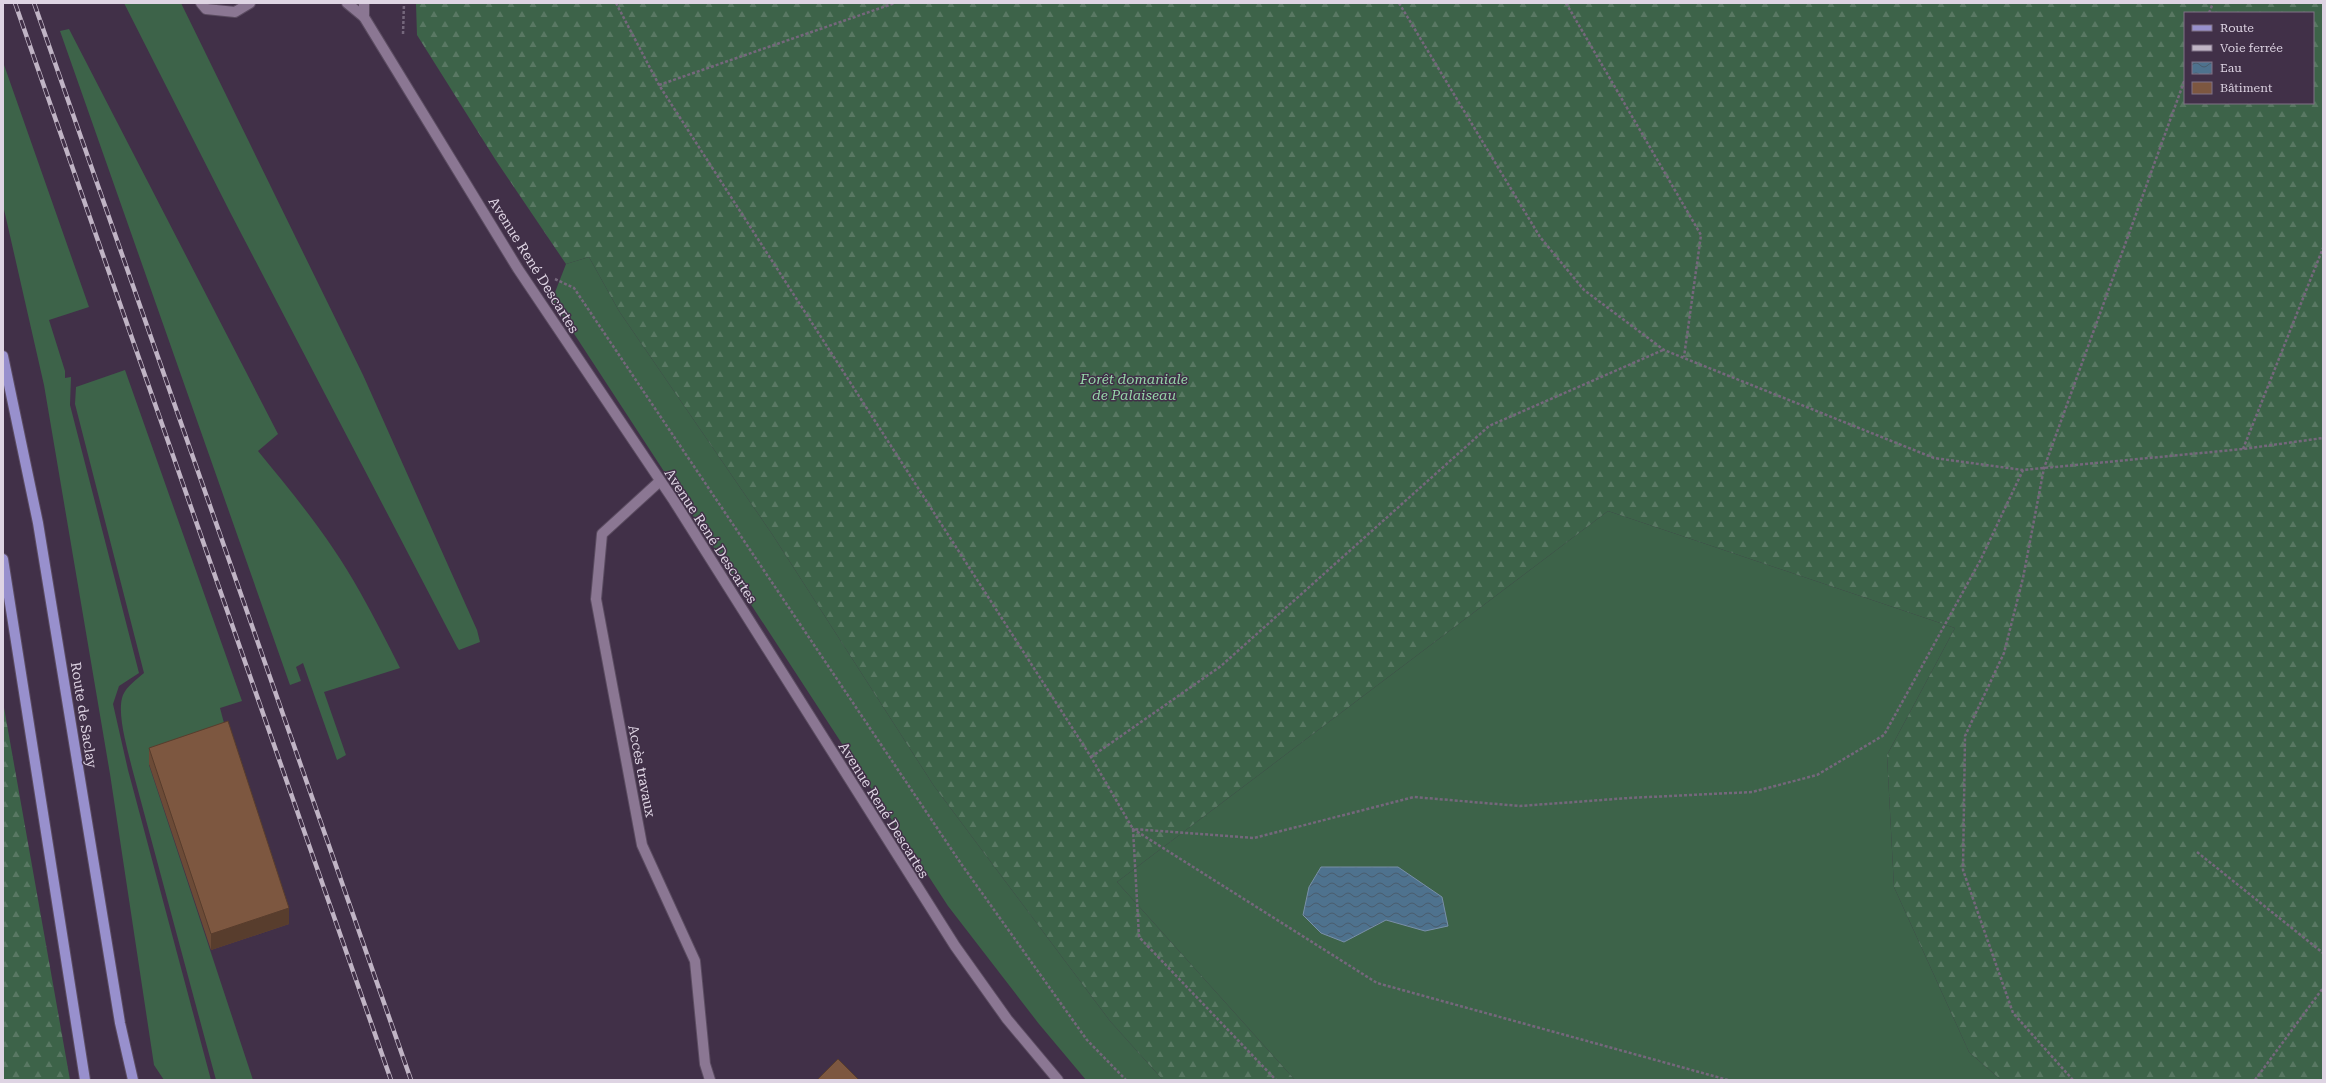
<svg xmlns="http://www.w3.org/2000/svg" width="2326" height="1083" font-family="'Roboto Serif',serif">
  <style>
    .grass { fill: #3d6349 }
    .forest { fill: url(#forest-firs); fill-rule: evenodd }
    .water { fill: url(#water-waves); stroke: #798fa8 }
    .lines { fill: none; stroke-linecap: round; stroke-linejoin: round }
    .service-casing { stroke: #5b4c61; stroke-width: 12 }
    .minor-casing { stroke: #5b4c61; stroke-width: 12 }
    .primary-casing { stroke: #5b4c61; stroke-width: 12 }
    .path { stroke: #75677c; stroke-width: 2.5; stroke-dasharray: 3 2; stroke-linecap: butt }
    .service { stroke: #8b7793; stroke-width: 10 }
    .minor { stroke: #8b7793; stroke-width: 10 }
    .primary { stroke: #9890cd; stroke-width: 10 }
    .rail-casing { stroke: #c0b4c5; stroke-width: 4.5 }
    .rail { stroke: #413048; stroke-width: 3; stroke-dasharray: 9; stroke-linecap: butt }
    .wall { fill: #6c4b37 }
    .shaded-wall { fill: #583d2d }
    .building { fill: #7d5740; stroke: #583d2d }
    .labels { text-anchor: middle; stroke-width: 3; stroke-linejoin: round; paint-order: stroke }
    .street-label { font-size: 14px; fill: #ded4e3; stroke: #413048 }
    .park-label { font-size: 14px; font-style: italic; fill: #95d5a8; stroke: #413048 }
  </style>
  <defs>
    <pattern id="forest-firs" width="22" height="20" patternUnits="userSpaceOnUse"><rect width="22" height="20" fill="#3d6349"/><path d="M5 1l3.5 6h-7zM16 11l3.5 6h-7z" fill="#597863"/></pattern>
    <pattern id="water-waves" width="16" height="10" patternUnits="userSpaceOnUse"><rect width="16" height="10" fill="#4e728e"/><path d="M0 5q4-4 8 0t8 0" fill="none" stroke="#495c6d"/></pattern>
  </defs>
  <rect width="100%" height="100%" fill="#413048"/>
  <path class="grass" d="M124 3H181L363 375 477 630 480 642 459 650 457 647 231 214Z
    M69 29 278 434 258 451C295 496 332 541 360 592 374 617 387 642 400 668L324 692 346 755 337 760 303 663 296 667 301 681 290 685 60 31Z
    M3 62 89 307 49 320 65 371V378L71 377 70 405 139 673 119 686 113 704 128 770 211 1080H164L154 1065 110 774 44 385 3 205Z
    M589 257 619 311 772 534 934 786 1110 1021 1163 1080H1086L1039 1024 948 906 552 300 566 264Z
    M125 370 242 701 220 708 228 738 149 765 253 1080H216L132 768C128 751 116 712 123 695 127 686 137 679 144 673L75 404 76 387Z
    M1608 511 1955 628 1887 755 1894 887 1969 1052 2001 1080H1295L1117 882Z"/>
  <path class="forest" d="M416 3H2323V1080H2001L1969 1052 1894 887 1887 755 1955 628 1608 511 1117 882 1295 1080H1163L1110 1021 934 786 772 534 619 311 589 257 566 264 495 159 417 35ZM2185 13H2313V103H2185Z
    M3 702 70 1080H3Z"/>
  <path class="water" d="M1321 867H1398L1442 897 1448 926 1425 931 1386 920 1344 942 1321 933 1303 915 1309 887Z"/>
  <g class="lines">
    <defs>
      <path id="service" d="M201 3 206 9 235 12 250 3
        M364 17V3
        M660 481 602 534 596 599 642 845 695 961 705 1064 710 1080"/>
      <path id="minor" d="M347 3 364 17 518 269 674 501 955 946 1007 1019 1058 1080"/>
      <path id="primary" d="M3 356 38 523 120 1023 133 1080
        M3 559 85 1080"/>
    </defs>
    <use href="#service" class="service-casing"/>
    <use href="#minor" class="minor-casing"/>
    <use href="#primary" class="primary-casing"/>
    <path class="path" d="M616 3 659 85 1091 757 1133 829 1139 937 1276 1080
      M1399 3 1540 237 1584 290 1664 350 1934 458 2023 470 2243 449 2323 438
      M1566 3 1701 235 1684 357
      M2209 13 2213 3
      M403 34 404 3
      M659 85 895 3
      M555 279 574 288 962 865 1087 1040 1126 1080
      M2243 449 2323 248
      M1091 757 1221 666 1489 426 1663 350
      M2197 852 2323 953
      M1728 1080 1377 983 1133 829 1254 838 1414 797 1520 806 1629 798 1752 792 1817 775 1884 735 1980 561 2023 470
      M2073 1080 2013 1013 1963 870 1965 736 2004 653 2023 578 2044 468 2185 79
      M2255 1080 2323 988"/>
    <use href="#service" class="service"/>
    <use href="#minor" class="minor"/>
    <use href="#primary" class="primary"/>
    <defs>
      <path id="rail" d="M15 3 391 1080
        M34 3 411 1080"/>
    </defs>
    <use href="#rail" class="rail-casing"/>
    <use href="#rail" class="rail"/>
  </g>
  <path class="wall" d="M149 748 289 924 211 950 149 764Z"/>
  <path class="shaded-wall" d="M289 908V924L211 950V934Z"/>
  <path class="building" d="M228 721 289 908 211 934 149 748Z
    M838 1059 859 1080H817Z"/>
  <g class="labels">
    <g class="street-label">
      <text transform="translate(534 265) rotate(58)" y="5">Avenue René Descartes</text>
      <text transform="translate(711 536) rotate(57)" y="5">Avenue René Descartes</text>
      <text transform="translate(84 715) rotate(81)" y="5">Route de Saclay</text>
      <text transform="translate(642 771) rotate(79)" y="5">Accès travaux</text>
      <text transform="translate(884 810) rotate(58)" y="5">Avenue René Descartes</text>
    </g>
    <g class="park-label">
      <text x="1134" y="384">Forêt domaniale<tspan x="1134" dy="16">de Palaiseau</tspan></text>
    </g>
  </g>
  <rect width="2326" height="1083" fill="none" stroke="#ded4e3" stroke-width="8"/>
  <rect x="2184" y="12" width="130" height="92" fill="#413048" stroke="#807286"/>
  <rect x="2192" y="25" width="20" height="6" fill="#9890cd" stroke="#807286"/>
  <text x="2220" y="32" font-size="12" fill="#ded4e3">Route</text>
  <rect x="2192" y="45" width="20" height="6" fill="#c0b4c5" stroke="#807286"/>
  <text x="2220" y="52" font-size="12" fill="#ded4e3">Voie ferrée</text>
  <rect x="2192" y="62" width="20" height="12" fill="url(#water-waves)" stroke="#807286"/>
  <text x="2220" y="72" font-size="12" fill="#ded4e3">Eau</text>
  <rect x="2192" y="82" width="20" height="12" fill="#7d5740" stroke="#807286"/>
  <text x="2220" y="92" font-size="12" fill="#ded4e3">Bâtiment</text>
</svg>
